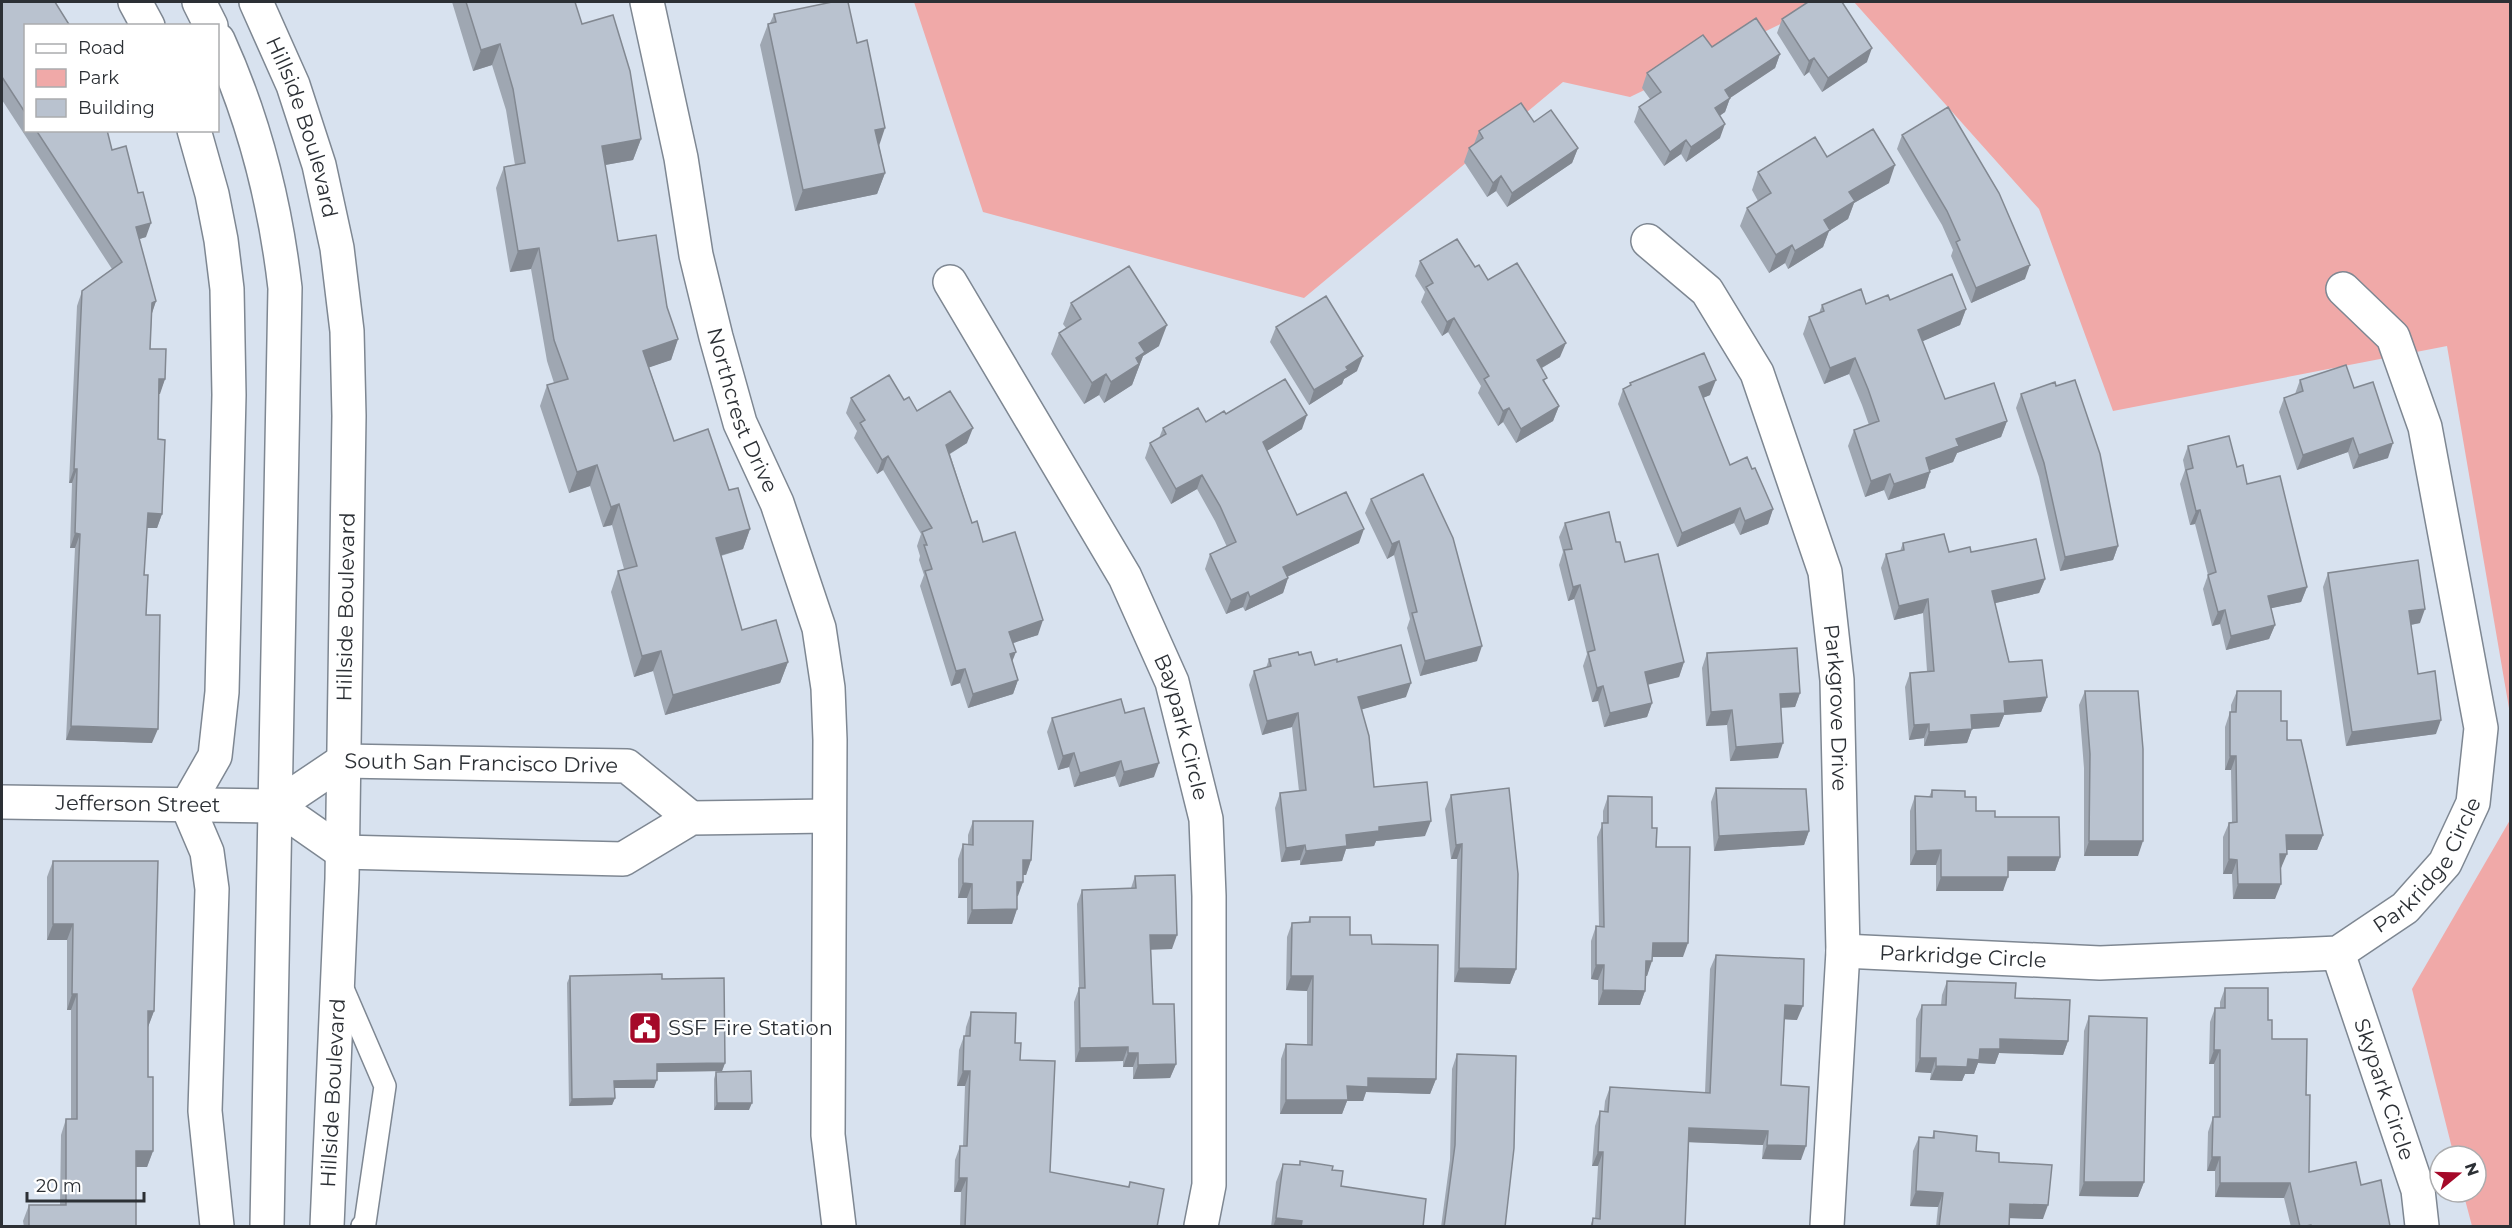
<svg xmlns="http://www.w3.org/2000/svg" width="2512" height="1228" font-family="Montserrat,sans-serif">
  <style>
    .green { fill: #f0a9a8 }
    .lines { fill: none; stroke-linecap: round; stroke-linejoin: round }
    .lane-casing { stroke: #7e8792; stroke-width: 24 }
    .street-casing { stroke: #7e8792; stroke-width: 36 }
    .secondary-casing { stroke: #7e8792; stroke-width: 36 }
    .lane { stroke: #fff; stroke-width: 21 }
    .street { stroke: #fff; stroke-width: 33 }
    .secondary { stroke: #fff; stroke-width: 33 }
    .wall { fill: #9fa7b2 }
    .shaded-wall { fill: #828891 }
    .building { fill: #b9c2cf; stroke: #828891; stroke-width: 1.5 }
    .labels { text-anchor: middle; stroke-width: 4.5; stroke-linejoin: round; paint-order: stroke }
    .street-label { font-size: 21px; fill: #2c3035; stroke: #fff }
    .poi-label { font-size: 21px; fill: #2c3035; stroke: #fff; text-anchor: start }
  </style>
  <rect width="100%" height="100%" fill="#d8e2ef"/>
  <path class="green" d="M914 2H1826L1630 97 1563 82 1304 298 983 212Z
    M1854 2H2510V714L2447 346 2113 411 2039 209Z
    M2510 820V1226H2472L2463 1192H2476V1156H2454L2412 989Z"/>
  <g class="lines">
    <defs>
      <path id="lane" d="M341 984 385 1086 365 1223 362 1226"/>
      <g id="street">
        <path d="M135 2 148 26"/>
        <path id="s1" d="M647 2 681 158 696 255 716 337 740 423 777 503 819 628 828 688 830 740 828 1135 839 1226"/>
        <path id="s2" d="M1648 241 1707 291 1757 373 1825 572 1837 680 1843 951 1827 1226"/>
        <path id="s3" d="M950 282 1125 577 1172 682 1206 819 1209 896V1185L1201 1226"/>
        <path id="s4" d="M2 802 276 806"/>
        <path d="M187 805 215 756 222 692 229 395 227 289 221 240 212 194 194 130"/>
        <path d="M187 805 207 852 212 889 205 1111 217 1226"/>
        <path d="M276 806 342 852 623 859 691 818 828 816"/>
        <path id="s5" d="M276 806 343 761 627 766 691 818"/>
        <path id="s6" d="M1843 951 2100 963 2338 953 2405 908 2445 863 2473 803 2481 728 2425 427 2393 337 2343 289"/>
        <path id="s7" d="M2338 953 2418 1190 2422 1226"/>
      </g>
      <g id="secondary">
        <path d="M199 2 211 26"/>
        <path id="s8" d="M256 2 293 85 319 165 337 248 347 331 349 416 342 879 327 1226"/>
        <path d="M218 40C254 119 275 201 285 288L267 1226"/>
      </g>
    </defs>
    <use href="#lane" class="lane-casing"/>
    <use href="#street" class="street-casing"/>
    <use href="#secondary" class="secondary-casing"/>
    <use href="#lane" class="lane"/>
    <use href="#street" class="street"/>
    <use href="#secondary" class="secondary"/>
  </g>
  <path class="wall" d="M2 2 26 26V130H107L112 150 146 237 139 239 156 301 152 313 150 349 165 379 159 394 158 439 162 514 157 528H147L144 575 152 743 66 740 75 548H70L72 483H69L77 306 82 291 112 269 2 100Z
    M452 2H575L582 24 641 139 633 160 605 165 618 241 667 307 678 339 671 360 649 367 674 441 729 490 750 529 743 549 721 556 742 630 788 662 780 683 665 715 653 671 634 677 611 592 618 571 624 569 612 525 603 527 590 486 569 493 540 406 547 385 554 383 547 361 531 269 510 272 496 188 504 167 515 165 506 110 492 65 473 71Z
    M774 14 857 43 885 173 877 194 795 211 760 45 768 24 770 23Z
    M1782 19 1867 62 1822 92 1809 72 1804 76 1777 33Z
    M1712 47 1780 54 1775 68 1730 98 1725 112 1720 115V138L1686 162 1681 154 1664 166 1634 122 1639 107 1650 99 1642 88 1647 73Z
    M1534 122 1578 148 1572 163 1507 207 1496 191 1487 197 1464 162 1469 148 1474 144 1479 131Z
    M1902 135 2025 279 1971 303 1951 256 1953 250 1942 225 1897 149Z
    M1827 157 1889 183 1854 203 1848 219 1829 231 1823 247 1788 269 1785 263 1769 273 1740 226 1747 208 1758 201 1752 190 1758 172Z
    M1420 261 1475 267 1488 280 1560 357 1542 368 1545 384 1559 406 1553 421 1516 443 1503 422 1498 426 1478 393 1481 386 1448 332 1442 336 1421 302 1425 292 1415 276Z
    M1890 300 1966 309 1960 325 1922 341 1945 399 2007 421 2001 437 1957 453 1953 462 1930 470V472L1925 488 1888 500 1884 490 1865 497 1848 446 1854 430 1869 425 1862 405 1849 374 1824 384 1803 334 1809 317 1819 313 1822 305 1866 304Z
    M1071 303 1159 346 1143 356 1132 385 1104 403 1099 395 1084 404 1051 354 1059 333 1066 328 1063 324Z
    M1276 327 1357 371 1344 379 1342 384 1309 405 1270 342Z
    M2300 380 2354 388 2388 458 2353 469 2348 452 2297 470 2279 412 2284 398 2295 394Z
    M1630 383 1710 395 1703 398 1730 465 1752 469 1773 509 1768 524 1740 535 1734 523 1677 547 1618 404 1623 389 1629 387Z
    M2056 386 2118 546 2113 560 2060 571 2039 477 2016 408 2021 394Z
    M851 398 904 400 917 411 967 443 950 454 972 523 1038 635 1013 643 1012 661 1018 680 1013 694 968 708 960 683 951 686 920 586 924 575 919 560 920 556 917 546 921 534 883 470 877 474 854 438 857 431 846 413Z
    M1226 414 1302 429 1267 451 1297 515 1359 543 1287 577 1288 578 1283 593 1245 611 1243 607 1226 614 1205 569 1210 554 1227 547 1215 521 1197 489 1171 504 1145 458 1150 443 1159 438 1163 428 1206 422Z
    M2188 446 2237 467 2307 587 2301 602 2271 608 2275 625 2269 639 2226 650 2220 624 2212 626 2203 589 2208 575 2195 524 2190 525 2180 484 2185 470 2183 460Z
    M1371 499 1477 661 1420 676 1407 628 1410 619 1394 555 1387 559 1365 513Z
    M1565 523 1616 542 1625 562 1684 662 1679 677 1648 684 1652 703 1647 717 1604 727 1598 701 1592 702 1583 666 1587 654 1574 599 1568 601 1559 565 1563 552 1559 537Z
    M1903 543 1949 552H1971L2045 579 2039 593 1995 603 2009 662 2047 697 2041 712 2004 715 1999 727 1972 729 1967 743 1924 746V738L1909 740 1905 687 1910 673 1927 671 1923 613 1894 620 1881 568 1886 554 1900 551Z
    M2328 573 2420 623 2411 625 2418 674 2436 734 2346 746 2323 587Z
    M1707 653 1800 693 1795 707 1781 708 1778 758 1730 761 1727 725 1706 726 1702 668Z
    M1299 655 1315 665 1337 662 1406 697 1362 709 1374 787 1425 836 1376 841 1374 846 1346 849 1342 861 1300 865V860L1281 862 1275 808 1280 793 1299 791 1292 727 1262 735 1249 685 1254 671 1266 668 1269 659Z
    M2085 691 2138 856H2084V768L2079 705Z
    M2237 691 2281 721 2323 835 2317 850H2286L2281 868 2275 899H2233L2232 874H2223V837L2229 823 2232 822 2231 770H2225V727L2230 712H2231V705Z
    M1125 713 1154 777 1119 787 1115 776 1074 787 1069 767 1058 770 1047 732 1052 718Z
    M1716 788 1809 831 1804 845 1714 851 1711 802Z
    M1932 790 1965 797 1976 811 1995 817 2060 857 2055 871H2008L2003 891H1936V865H1910V811L1915 796 1929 797Z
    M1451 795 1516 969 1510 984 1454 982 1457 859H1451L1445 809Z
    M1608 796 1652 828 1683 957H1652L1647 976H1646L1645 991 1640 1005H1598V980L1591 979V941L1596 926H1599L1597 837 1603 823V811Z
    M973 821 1031 860 1026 875H1023V882L1017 896V909L1012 924H967V898H958V859L963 844 968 845V835Z
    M53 861 154 1011 148 1027V1077L153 1151 147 1167H136V1227H24L23 1221 29 1205H60L61 1135 66 1119H71V1010H67V940H47V877Z
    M1135 876 1172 949H1151L1153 1004 1176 1064 1170 1078 1133 1079V1067H1123V1061L1075 1062 1074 1002 1079 988 1077 904 1082 890 1131 888Z
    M1310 917 1350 935 1372 944 1436 1079 1430 1094 1366 1092 1363 1101H1347L1342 1114H1280L1281 1059 1286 1044 1307 1045V991L1286 990 1287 937 1292 923 1308 922Z
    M1716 955 1797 1020 1784 1019 1781 1085 1801 1160 1762 1159 1763 1145 1689 1142 1685 1227H1590L1593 1218H1595L1598 1166H1592L1595 1126 1600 1111H1604L1605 1101 1610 1087 1705 1093 1710 969Z
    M570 976 662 979 725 1063 722 1071 657 1072 654 1088H614L615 1098 612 1105 569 1106 567 983Z
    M1947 981 2015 998 2068 1041 2063 1055 1999 1053 1995 1064 1978 1063 1974 1074H1965L1962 1081 1930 1080 1931 1073 1915 1072 1916 1019 1922 1005H1941L1942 995Z
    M2225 988 2268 1020 2272 1039 2306 1095 2309 1172 2361 1185 2390 1227H2291L2284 1198 2215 1197V1171H2207L2208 1132 2213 1117H2214V1064H2209L2210 1022 2215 1008H2220V1002Z
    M971 1012 1015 1043 1050 1172 1128 1187 1130 1182 1157 1227H960L961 1192H954L955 1160 960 1146H963L965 1086H957L959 1050 964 1036H965L966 1027Z
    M2089 1016 2144 1182 2138 1197 2079 1196 2084 1031Z
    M1457 1054 1505 1227H1441L1450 1160 1452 1069Z
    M716 1072 749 1110H714V1079Z
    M1934 1131 1999 1162 2043 1219 2010 1218 2009 1227H1936L1938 1207 1910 1206 1913 1151 1919 1137 1932 1138Z
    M1300 1161 1332 1170 1341 1186 1423 1227H1271L1276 1182 1283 1164 1299 1165Z"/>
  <path class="shaded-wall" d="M500 44 492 65 473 71 481 50Z
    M1872 48 1867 62 1822 92 1828 78Z
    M1780 54 1775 68 1730 98 1725 112 1710 123 1715 108 1725 90Z
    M1814 58 1809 72 1804 76 1809 61Z
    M1725 124 1720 138 1686 162 1691 147Z
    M885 128 878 149 875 130Z
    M641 139 633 160 594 167 602 146Z
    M1686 140 1681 154 1664 166 1670 152Z
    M1578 148 1572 163 1507 207 1512 193Z
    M1895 165 1889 183 1854 203 1848 219 1829 231 1823 247 1788 269 1795 251 1849 192Z
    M885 173 877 194 795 211 803 190Z
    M1501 176 1496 191 1487 197 1493 183Z
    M151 223 146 237 130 242 136 227Z
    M1792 245 1785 263 1769 273 1776 255Z
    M539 248 531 269 510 272 518 251Z
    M2030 265 2025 279 1971 303 1976 288Z
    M156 301 151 316 152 303Z
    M1966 309 1960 325 1912 346 1918 330Z
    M1454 318 1448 332 1442 336 1447 322Z
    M1167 325 1159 346 1143 356 1132 385 1104 403 1111 382 1139 343Z
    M678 339 671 360 636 372 643 351Z
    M1566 343 1560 357 1531 374 1537 360Z
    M1363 356 1357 371 1344 379 1342 384 1309 405 1314 390 1346 367Z
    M1855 358 1849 374 1824 384 1830 368Z
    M1106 374 1099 395 1084 404 1092 383Z
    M159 379H165L160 394H154Z
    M1716 380 1710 395 1693 402 1699 387Z
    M1559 406 1553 421 1516 443 1521 429Z
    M1509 408 1503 422 1498 426 1503 411Z
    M1307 415 1302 429 1257 457 1263 442Z
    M2007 421 2001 437 1957 453 1953 462 1920 474 1926 458 1956 439Z
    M973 428 967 443 941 459 946 445Z
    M2353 438 2348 452 2297 470 2303 455Z
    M2393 443 2388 458 2353 469 2359 455Z
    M888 456 883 470 877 474 882 460Z
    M597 465 590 486 569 493 577 472Z
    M74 469H77L72 483H69Z
    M1930 472 1925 488 1888 500 1894 484Z
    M1890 474 1884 490 1865 497 1871 481Z
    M1202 475 1197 489 1171 504 1176 489Z
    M619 504 612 525 603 527 611 507Z
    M1740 508 1734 523 1677 547 1682 533Z
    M1773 509 1768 524 1740 535 1745 521Z
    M2200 510 2195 524 2190 525 2196 511Z
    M148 513 162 514 157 528H143Z
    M750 529 743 549 708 559 716 538Z
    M1364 529 1359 543 1278 581 1283 567Z
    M75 533 80 534 75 548H70Z
    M1399 541 1394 555 1387 559 1392 544Z
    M2118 546 2113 560 2060 571 2065 557Z
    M1288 578 1283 593 1245 611 1250 597Z
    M2045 579 2039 593 1987 605 1992 591Z
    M1580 585 1574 599 1568 601 1573 587Z
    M2307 587 2301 602 2263 610 2268 596Z
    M1248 592 1243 607 1226 614 1231 600Z
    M1928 599 1923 613 1894 620 1899 606Z
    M2425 609 2420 623 2404 626 2409 611Z
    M2225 610 2220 624 2212 626 2218 612Z
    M1043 620 1038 635 1004 646 1009 632Z
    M2275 625 2269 639 2226 650 2231 636Z
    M1482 646 1477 661 1420 676 1425 661Z
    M661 651 653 671 634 677 642 656Z
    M1016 652 1010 667V654Z
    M788 662 780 683 665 715 673 695Z
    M1684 662 1679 677 1639 687 1645 672Z
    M965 669 960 683 951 686 956 671Z
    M1018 680 1013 694 968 708 973 694Z
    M1411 683 1406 697 1353 712 1358 697Z
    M1603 686 1598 701 1592 702 1597 688Z
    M1800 693 1795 707 1775 708 1780 694Z
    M2047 697 2041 712 2004 715 1999 727 1972 729 1967 743 1924 746 1929 732 2004 701Z
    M1652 703 1647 717 1604 727 1610 713Z
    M1732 710 1727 725 1706 726 1711 712Z
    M1298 713 1292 727 1262 735 1267 721Z
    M2441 720 2436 734 2346 746 2352 732Z
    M1929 724 1924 738 1909 740 1914 725Z
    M71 726 158 729 152 743 66 740Z
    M1783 743 1778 758 1730 761 1736 747Z
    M1074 753 1069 767 1058 770 1063 756Z
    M2230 756H2236L2231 770H2225Z
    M1121 761 1115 776 1074 787 1080 773Z
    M1159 763 1154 777 1119 787 1124 772Z
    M1431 821 1425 836 1376 841 1374 846 1346 849 1342 861 1300 865 1306 851 1346 835 1379 827Z
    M1809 831 1804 845 1714 851 1719 836Z
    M2286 835H2323L2317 850H2281Z
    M2089 841H2143L2138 856H2084Z
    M1462 844 1457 859H1451L1456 845Z
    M1305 845 1300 860 1281 862 1286 848Z
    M1941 850 1936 865H1910L1916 851Z
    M2280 854H2287L2281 868H2275Z
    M2008 857H2060L2055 871H2003Z
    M2229 859 2237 860 2232 874H2223Z
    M1023 860H1031L1026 875H1018Z
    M1941 877H2008L2003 891H1936Z
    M1017 882H1023L1018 896 1012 897Z
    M963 883 972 884 967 898H958Z
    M2238 884H2281L2275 899H2233Z
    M1017 909 1012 924H967L972 910Z
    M53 924H73L67 940H47Z
    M1150 935H1177L1172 949 1145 950Z
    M1653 943H1688L1683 957H1647Z
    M1646 961H1652L1647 976H1641Z
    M1596 965H1604L1598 980 1591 979Z
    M1459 968 1516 969 1510 984 1454 982Z
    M1291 976H1313L1307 991 1286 990Z
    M1603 990 1645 991 1640 1005H1598Z
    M72 994H77L71 1010H67Z
    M1785 1005 1803 1006 1797 1020 1780 1019Z
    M148 1011H154L148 1027H142Z
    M2000 1039 2068 1041 2063 1055 1999 1053 1995 1064 1978 1063 1974 1074H1965L1962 1081 1930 1080 1936 1066 1968 1059 1980 1049Z
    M1128 1047 1123 1061 1075 1062 1080 1048Z
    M2214 1050H2220L2214 1064H2209Z
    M1128 1053H1138L1133 1067H1123Z
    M1920 1058H1936L1931 1073 1915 1072Z
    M725 1063 722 1071 654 1072 657 1064Z
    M1176 1064 1170 1078 1133 1079 1138 1065Z
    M963 1071H970L965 1086H957Z
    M1368 1078 1436 1079 1430 1094 1366 1092 1363 1101H1347L1342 1114H1280L1286 1100 1347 1086Z
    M657 1080 654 1088H612L614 1081Z
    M615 1098 612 1105 569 1106 572 1099Z
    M717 1103H752L749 1110H714Z
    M1689 1128 1768 1131 1763 1145 1684 1142Z
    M1767 1145 1806 1146 1801 1160 1762 1159Z
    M136 1151H153L147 1167H130Z
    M1598 1152H1603L1598 1166H1592Z
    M2212 1157H2220L2215 1171H2207Z
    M959 1178H967L961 1192H954Z
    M2084 1182H2144L2138 1197 2079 1196Z
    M2220 1183H2290L2284 1198 2215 1197Z
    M1916 1191 1943 1193 1938 1207 1910 1206Z
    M2010 1204 2048 1205 2043 1219 2005 1218Z
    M1276 1218 1302 1221 1300 1227H1273Z"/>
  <path class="building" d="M2 2H55L70 26H26V114L2 77Z
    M466 2H575L582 24 613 15 630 71 641 139 602 146 618 241 656 235 667 307 678 339 643 351 674 441 708 429 729 490 738 488 750 529 716 538 742 630 776 620 788 662 673 695 661 651 642 656 618 571 637 566 619 504 611 507 597 465 577 472 547 385 568 379 554 340 539 248 518 251 504 167 525 163 513 89 500 44 481 50Z
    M832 2H848L857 43 867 40 885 128 875 130 885 173 803 190 768 24 776 22 774 14Z
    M1808 2H1842L1872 48 1828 78 1814 58 1809 61 1782 19Z
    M1756 18 1780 54 1725 90 1730 98 1715 108 1725 124 1691 147 1686 140 1670 152 1639 107 1661 92 1647 73 1703 35 1712 47Z
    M1521 103 1534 122 1551 110 1578 148 1512 193 1501 176 1493 183 1469 148 1483 138 1479 131Z
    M1948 107 1999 193 2030 265 1976 288 1956 242 1960 240 1947 211 1902 135Z
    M1873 129 1895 165 1849 192 1855 201 1824 220 1830 230 1795 251 1792 245 1776 255 1747 208 1771 193 1758 172 1815 137 1827 157Z
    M36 130H107L112 150 126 146 138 193 143 192 151 223 136 227 156 301 152 303 150 349H166L165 379H159L158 439 165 440 162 514 148 513 144 575H148L146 615H160L158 729 71 726 80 534 75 533 77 469H74L82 291 122 262Z
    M1457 239 1475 267 1479 265 1488 280 1517 263 1566 343 1537 360 1547 378 1543 380 1559 406 1521 429 1509 408 1503 411 1484 379 1489 376 1454 318 1447 322 1426 287 1433 283 1420 261Z
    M1129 266 1167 325 1139 343 1145 352 1136 358 1139 364 1111 382 1106 374 1092 383 1059 333 1081 319 1071 303Z
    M1952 274 1966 309 1918 330 1945 399 1994 383 2007 421 1956 439 1959 446 1926 458 1930 472 1894 484 1890 474 1871 481 1854 430 1879 421 1868 389 1855 358 1830 368 1809 317 1824 311 1822 305 1861 289 1866 304 1888 295 1890 300Z
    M1326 296 1363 356 1346 367 1348 370 1314 390 1276 327Z
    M1704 353 1716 380 1699 387 1730 465 1747 457 1752 469 1755 468 1773 509 1745 521 1740 508 1682 533 1623 389 1631 385 1630 383Z
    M2346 365 2354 388 2373 382 2393 443 2359 455 2353 438 2303 455 2284 398 2303 391 2300 380Z
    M889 375 904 400 909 397 917 411 950 391 973 428 946 445 972 523 977 521 983 542 1015 532 1043 620 1009 632 1016 652 1010 654 1018 680 973 694 965 669 956 671 925 571 932 569 924 545H927L922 532 932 528 888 456 882 460 860 423 865 420 851 398Z
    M1285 379 1307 415 1263 442 1297 515 1346 492 1364 529 1283 567 1288 578 1250 597 1248 592 1231 600 1210 554 1236 542 1220 506 1202 475 1176 489 1150 443 1166 434 1163 428 1198 408 1206 422 1224 411 1226 414Z
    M2075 380 2100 454 2118 546 2065 557 2044 463 2021 394 2055 382 2056 386Z
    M2229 436 2237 467 2243 465 2247 484 2280 476 2307 587 2268 596 2275 625 2231 636 2225 610 2218 612 2208 575 2216 572 2200 510 2196 511 2186 470 2193 468 2188 446Z
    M1423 474 1453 538 1482 646 1425 661 1412 613 1417 612 1399 541 1392 544 1371 499Z
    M1609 512 1616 542H1620L1625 562 1658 554 1684 662 1645 672 1652 703 1610 713 1603 686 1597 688 1588 652 1595 650 1580 585 1573 587 1564 550 1572 549 1565 523Z
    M1944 534 1949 552 1970 547 1971 552 2036 539 2045 579 1992 591 2009 662 2042 660 2047 697 2004 701 2005 713 1971 715 1972 729 1929 732V724L1914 725 1910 673 1934 671 1928 599 1899 606 1886 554 1904 550 1903 543Z
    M2418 560 2425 609 2409 611 2418 674 2435 671 2441 720 2352 732 2328 573Z
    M1401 645 1411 683 1358 697 1369 736 1374 787 1427 782 1431 821 1379 827V831L1346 835 1347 846 1306 851 1305 845 1286 848 1280 793 1306 790 1298 713 1267 721 1254 671 1271 666 1269 659 1298 652 1299 655 1311 652 1315 665 1337 659V662Z
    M1797 648 1800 693 1780 694 1783 743 1736 747 1732 710 1711 712 1707 653Z
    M2085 691H2138L2143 749V841H2089L2090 754Z
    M2237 691H2281V721H2287V740H2301L2323 835H2286L2287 854H2280L2281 884H2238L2237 860 2229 859V823L2237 822 2236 756H2230V712H2236Z
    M1121 699 1125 713 1144 708 1159 763 1124 772 1121 761 1080 773 1074 753 1063 756 1052 718Z
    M1509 788 1518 874 1516 969 1459 968 1462 844 1456 845 1451 795Z
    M1716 788 1806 789 1809 831 1719 836Z
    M1932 790 1965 791V797H1976V811H1995V817H2059L2060 857H2008V877H1941V850L1916 851 1915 796 1932 797Z
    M1608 796 1652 797V828H1657L1656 847H1690L1688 943H1653L1652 961H1646L1645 991 1603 990 1604 965H1596V926L1604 927 1602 823H1608Z
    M973 821H1033L1031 860H1023V882H1017V909L972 910V884L963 883V844L973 845Z
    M53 861H158L154 1011H148V1077H153V1151H136V1227H29V1205H66V1119H77V994H72L73 924H53Z
    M1175 875 1177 935H1150L1153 1004H1174L1176 1064 1138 1065V1053H1128V1047L1080 1048 1079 988H1085L1082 890 1136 888 1135 876Z
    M1310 917H1350V935H1371L1372 944 1438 945 1436 1079 1368 1078V1087L1347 1086 1348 1100H1286V1044L1312 1045 1313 976H1291L1292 923 1310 922Z
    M1716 955 1804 959 1803 1006 1785 1005 1781 1085 1809 1087 1806 1146 1767 1145 1768 1131 1689 1128 1685 1227H1592L1593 1218 1600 1219 1603 1152H1598L1600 1111 1608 1112 1610 1087 1710 1093Z
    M662 974V979L724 978 725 1063 657 1064V1080L614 1081 615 1098 572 1099 570 976Z
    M1947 981 2016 983 2015 998 2070 1000 2068 1041 2000 1039V1049H1980L1979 1060 1968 1059 1967 1067 1936 1066V1058H1920L1922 1005H1946Z
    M2225 988H2268V1020H2272V1039H2307L2306 1095H2310L2309 1172 2356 1162 2361 1185 2381 1180 2390 1226 2312 1227 2311 1225 2300 1227 2290 1183H2220V1157H2212L2213 1117H2220V1050H2214L2215 1008H2225Z
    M971 1012 1016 1013 1015 1043H1021L1020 1060 1055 1061 1050 1172 1129 1187 1130 1182 1164 1189 1157 1227H965L967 1178H959L960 1146H967L970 1071H963L964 1036H970Z
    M2089 1016 2147 1018 2144 1182H2084Z
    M1457 1054 1516 1056 1514 1148 1505 1227H1444L1455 1145Z
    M751 1071 752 1103H717L716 1072Z
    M1934 1131 1977 1136 1976 1151 1999 1153V1162L2052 1165 2048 1205 2010 1204 2009 1227H1939L1943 1193 1916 1191 1919 1137 1934 1138Z
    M1300 1161 1333 1166 1332 1170 1343 1171 1341 1186 1426 1199 1423 1227H1301L1302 1221 1276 1218 1283 1164 1300 1165Z"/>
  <defs>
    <symbol id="civic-square" viewBox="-11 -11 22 22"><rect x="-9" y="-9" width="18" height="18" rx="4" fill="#a50929" stroke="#fff"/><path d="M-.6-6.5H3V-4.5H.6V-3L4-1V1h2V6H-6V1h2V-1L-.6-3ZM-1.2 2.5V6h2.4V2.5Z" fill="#fff"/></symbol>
  </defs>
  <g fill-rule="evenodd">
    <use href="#civic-square" x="626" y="1009" width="38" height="38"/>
  </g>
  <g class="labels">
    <g class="street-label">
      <text dy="7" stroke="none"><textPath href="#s8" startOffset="134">Hillside Boulevard</textPath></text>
      <text dy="7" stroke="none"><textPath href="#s1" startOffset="420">Northcrest Drive</textPath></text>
      <text transform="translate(346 607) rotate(-89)" y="7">Hillside Boulevard</text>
      <text dy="7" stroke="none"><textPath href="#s2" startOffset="520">Parkgrove Drive</textPath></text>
      <text dy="7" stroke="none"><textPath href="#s3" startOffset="504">Baypark Circle</textPath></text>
      <text dy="7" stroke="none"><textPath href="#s5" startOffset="219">South San Francisco Drive</textPath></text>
      <text dy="7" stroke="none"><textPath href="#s4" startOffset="136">Jefferson Street</textPath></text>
      <text dy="7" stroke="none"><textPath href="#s6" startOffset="624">Parkridge Circle</textPath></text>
      <text dy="7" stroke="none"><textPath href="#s6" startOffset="120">Parkridge Circle</textPath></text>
      <text dy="7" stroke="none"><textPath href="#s7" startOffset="144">Skypark Circle</textPath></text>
      <text transform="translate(333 1093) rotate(-87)" y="7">Hillside Boulevard</text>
    </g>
    <g class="poi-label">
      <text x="668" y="1035">SSF Fire Station</text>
    </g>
  </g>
  <rect width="2512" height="1228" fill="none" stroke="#2c3035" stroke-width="6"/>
  <rect x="24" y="24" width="195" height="108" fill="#ffffff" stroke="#abacae" stroke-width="1.5"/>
  <rect x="36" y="44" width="30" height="9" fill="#ffffff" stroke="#abacae" stroke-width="1.5"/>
  <text x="78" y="54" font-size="18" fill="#2c3035">Road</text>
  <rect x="36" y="69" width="30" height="18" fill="#f0a9a8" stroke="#abacae" stroke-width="1.5"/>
  <text x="78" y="84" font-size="18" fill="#2c3035">Park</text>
  <rect x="36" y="99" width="30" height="18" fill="#b9c2cf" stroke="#abacae" stroke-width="1.5"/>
  <text x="78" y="114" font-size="18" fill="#2c3035">Building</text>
  <g transform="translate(2458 1174) rotate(71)"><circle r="28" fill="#ffffff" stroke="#abacae" stroke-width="1.5"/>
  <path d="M0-4.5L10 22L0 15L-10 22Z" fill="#a50929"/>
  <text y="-9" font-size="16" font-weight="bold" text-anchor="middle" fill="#2c3035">N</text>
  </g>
  <path d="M27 1192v9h117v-9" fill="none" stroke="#2c3035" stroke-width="3"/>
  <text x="36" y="1192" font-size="18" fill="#2c3035" stroke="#ffffff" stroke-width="4.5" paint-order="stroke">20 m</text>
</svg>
